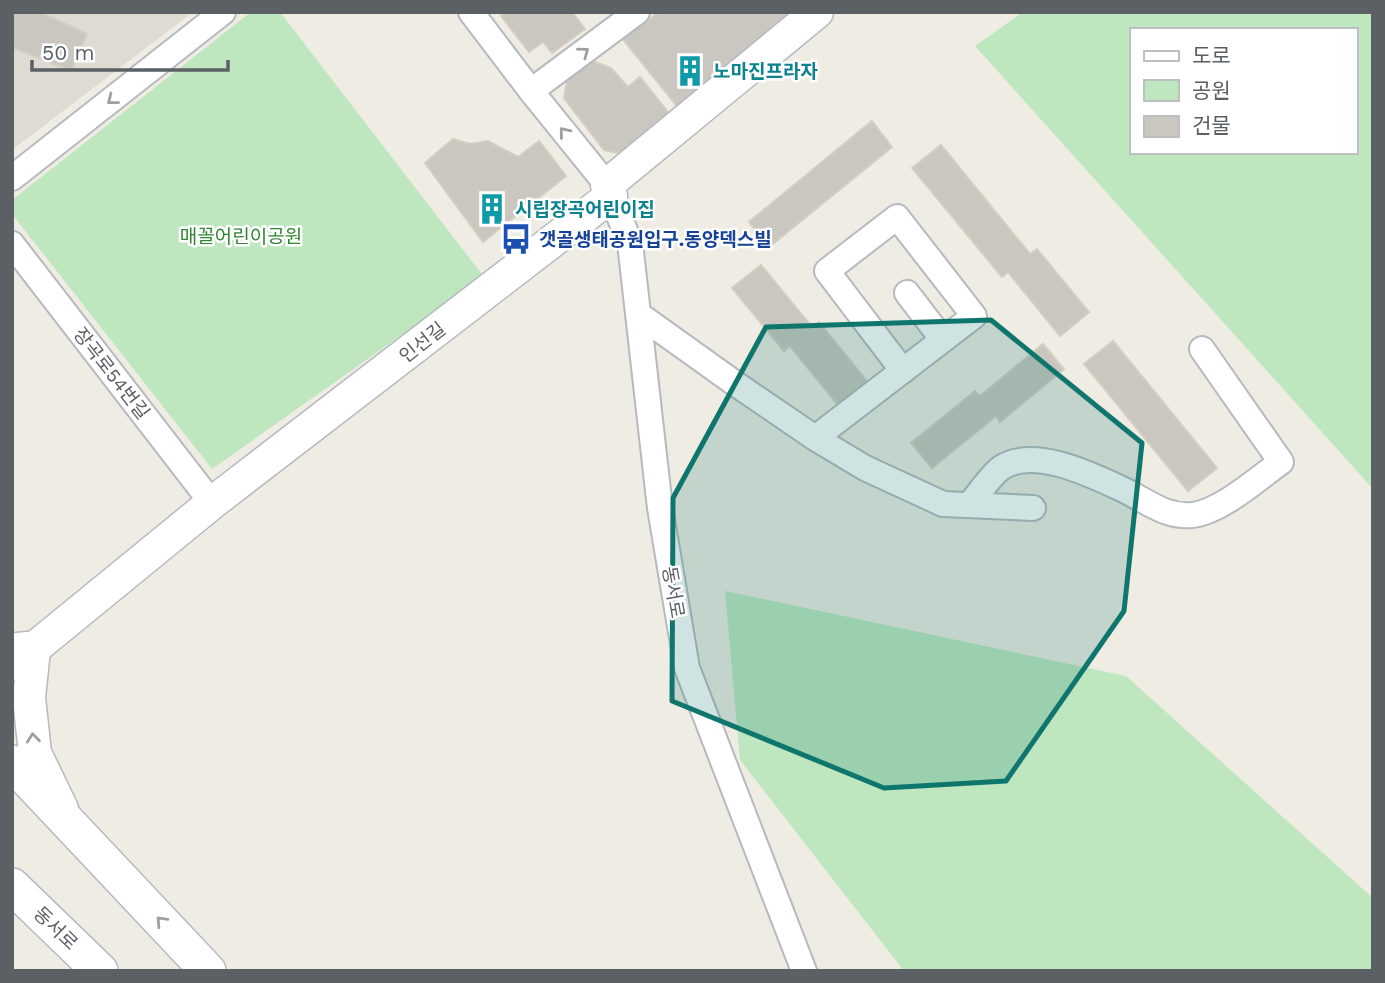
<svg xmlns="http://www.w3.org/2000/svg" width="1385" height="983" font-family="'Work Sans','Noto Sans KR',sans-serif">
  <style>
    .education { fill: #dfdbd2 }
    .green { fill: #bfe7bf; fill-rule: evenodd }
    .building { fill: #cac7c0; stroke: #d4cec1; stroke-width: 2 }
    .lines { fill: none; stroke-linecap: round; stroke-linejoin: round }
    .minor-casing { stroke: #b6b9be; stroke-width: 28 }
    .tertiary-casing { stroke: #b6b9be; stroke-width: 35 }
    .secondary-casing { stroke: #b7bac0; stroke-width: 38 }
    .minor { stroke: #fff; stroke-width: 24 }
    .tertiary { stroke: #fff; stroke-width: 32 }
    .secondary { stroke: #fff; stroke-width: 35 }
    .oneway { stroke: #9da0a3 }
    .marked { fill: #0f766e; fill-opacity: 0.2; stroke: #0f766e; stroke-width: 5; stroke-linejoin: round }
    .labels { text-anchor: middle; stroke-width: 5; stroke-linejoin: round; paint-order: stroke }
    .culture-label { font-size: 19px; font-weight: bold; fill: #0d838f; stroke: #fff; text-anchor: start }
    .park-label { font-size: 19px; fill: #318635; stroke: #fff }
    .transit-label { font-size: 19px; font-weight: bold; fill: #164399; stroke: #fff; text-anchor: start }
    .street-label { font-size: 19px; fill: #5b6065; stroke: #fff }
  </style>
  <rect width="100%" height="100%" fill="#efece3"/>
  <path class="education" d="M12 12H193L12 150Z"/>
  <path class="green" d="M251 12H280L484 277 212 469 12 214V200Z
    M1023 12H1373V489L975 46ZM1131 30H1355V152H1131Z
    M725 591 1126 676 1373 898V971H904L740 760Z"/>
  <path class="building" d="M12 12H40L87 34 71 71 14 48 12 45Z
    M506 12H572L585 29 552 53 543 42 529 52 501 16Z
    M659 12H809L681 111 617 32 632 21 638 28Z
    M590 60 611 68 628 87 640 77 672 117 623 154 604 150 564 98 568 75Z
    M872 121 892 147 769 247 749 222Z
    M453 139 470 144 488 141 518 157 539 141 566 176 483 242 425 163Z
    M941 145 1030 254 1037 249 1089 312 1060 336 1008 272 1002 277 912 168Z
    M761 265 812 327 819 322 871 386 842 410 790 346 784 351 732 288Z
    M1113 341 1217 468 1188 491 1084 364Z
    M1043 344 1064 369 1000 422 996 416 932 468 911 443 975 391 980 396Z"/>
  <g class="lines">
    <defs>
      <path id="minor" d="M471 12 531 91 607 185
        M531 91 637 12
        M12 178 223 12
        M611 196 630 243 660 508 687 668 804 971
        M12 244 212 503
        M907 293 943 340
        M638 314 733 382 815 438 865 468 943 504 1033 508
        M815 438 974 316 897 217 827 271 903 371
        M969 505C979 494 989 477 1001 468 1034 446 1092 475 1124 490 1147 501 1166 518 1193 515 1222 511 1257 479 1281 462L1202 349"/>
      <path id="tertiary" d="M34 649 29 698 35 753 62 809
        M15 664 212 503 611 196 607 185 817 12"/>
      <path id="secondary" d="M12 651 34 649
        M12 763 208 971
        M12 886 100 971"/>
    </defs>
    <use href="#minor" class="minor-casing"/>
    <use href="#tertiary" class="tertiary-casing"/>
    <use href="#secondary" class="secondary-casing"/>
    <use href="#minor" class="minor"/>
    <use href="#tertiary" class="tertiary"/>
    <use href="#secondary" class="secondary"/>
  </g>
  <defs><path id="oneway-chevron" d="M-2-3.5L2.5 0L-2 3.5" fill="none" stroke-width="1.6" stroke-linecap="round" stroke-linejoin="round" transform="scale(1.75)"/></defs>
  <g class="oneway">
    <use href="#oneway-chevron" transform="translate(584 52) rotate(-37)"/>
    <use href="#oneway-chevron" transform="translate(112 100) rotate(142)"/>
    <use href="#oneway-chevron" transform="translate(564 132) rotate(-129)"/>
    <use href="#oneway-chevron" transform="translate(33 738) rotate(-96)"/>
    <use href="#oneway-chevron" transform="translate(161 921) rotate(-133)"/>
  </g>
  <path class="marked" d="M991 320 1142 443 1124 611 1006 781 884 788 672 701 673 498 766 327Z"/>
  <defs>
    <symbol id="building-bare" viewBox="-9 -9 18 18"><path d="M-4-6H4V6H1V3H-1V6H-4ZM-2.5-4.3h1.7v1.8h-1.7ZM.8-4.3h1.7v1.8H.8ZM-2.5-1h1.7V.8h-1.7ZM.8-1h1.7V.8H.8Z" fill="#0f9aa8" stroke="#fff" stroke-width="2.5" paint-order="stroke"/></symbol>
    <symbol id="bus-bare" viewBox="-9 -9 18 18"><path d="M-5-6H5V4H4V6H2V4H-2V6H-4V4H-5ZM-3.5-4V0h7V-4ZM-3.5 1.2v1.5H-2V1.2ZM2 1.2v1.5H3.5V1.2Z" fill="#1a4fb4" stroke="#fff" stroke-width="2.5" paint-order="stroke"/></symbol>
  </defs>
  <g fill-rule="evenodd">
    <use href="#building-bare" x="668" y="49" width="44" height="44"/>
    <use href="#building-bare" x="470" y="187" width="44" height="44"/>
    <use href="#bus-bare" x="494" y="217" width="44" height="44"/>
  </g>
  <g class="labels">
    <g class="culture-label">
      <text x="713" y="78">노마진프라자</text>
      <text x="515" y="216">시립장곡어린이집</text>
    </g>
    <g class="park-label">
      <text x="241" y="243">매꼴어린이공원</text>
    </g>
    <g class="transit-label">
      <text x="539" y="246">갯골생태공원입구.동양덱스빌</text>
    </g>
    <g class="street-label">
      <text transform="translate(422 342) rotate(-38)" y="7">인선길</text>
      <text transform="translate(112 373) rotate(52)" y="7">장곡로54번길</text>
      <text transform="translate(674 592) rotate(80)" y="7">동서로</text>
      <text transform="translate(56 928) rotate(44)" y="7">동서로</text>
    </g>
  </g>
  <rect width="1385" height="983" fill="none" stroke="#5b6065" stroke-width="28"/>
  <rect x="1130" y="28" width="228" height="126" fill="#ffffff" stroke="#bdbfc1" stroke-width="2"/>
  <rect x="1144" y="51" width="35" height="10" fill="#ffffff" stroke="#bdbfc1" stroke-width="2"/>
  <text x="1192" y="63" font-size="21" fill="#5b6065">도로</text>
  <rect x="1144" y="80" width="35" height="21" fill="#bfe7bf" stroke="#bdbfc1" stroke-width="2"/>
  <text x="1192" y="98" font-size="21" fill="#5b6065">공원</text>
  <rect x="1144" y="116" width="35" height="21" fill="#cac7c0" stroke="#bdbfc1" stroke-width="2"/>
  <text x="1192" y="133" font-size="21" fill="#5b6065">건물</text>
  <path d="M32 60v10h196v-10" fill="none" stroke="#5b6065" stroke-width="3.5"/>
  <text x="42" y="60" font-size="21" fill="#5b6065" stroke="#ffffff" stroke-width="5" paint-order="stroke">50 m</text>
</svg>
